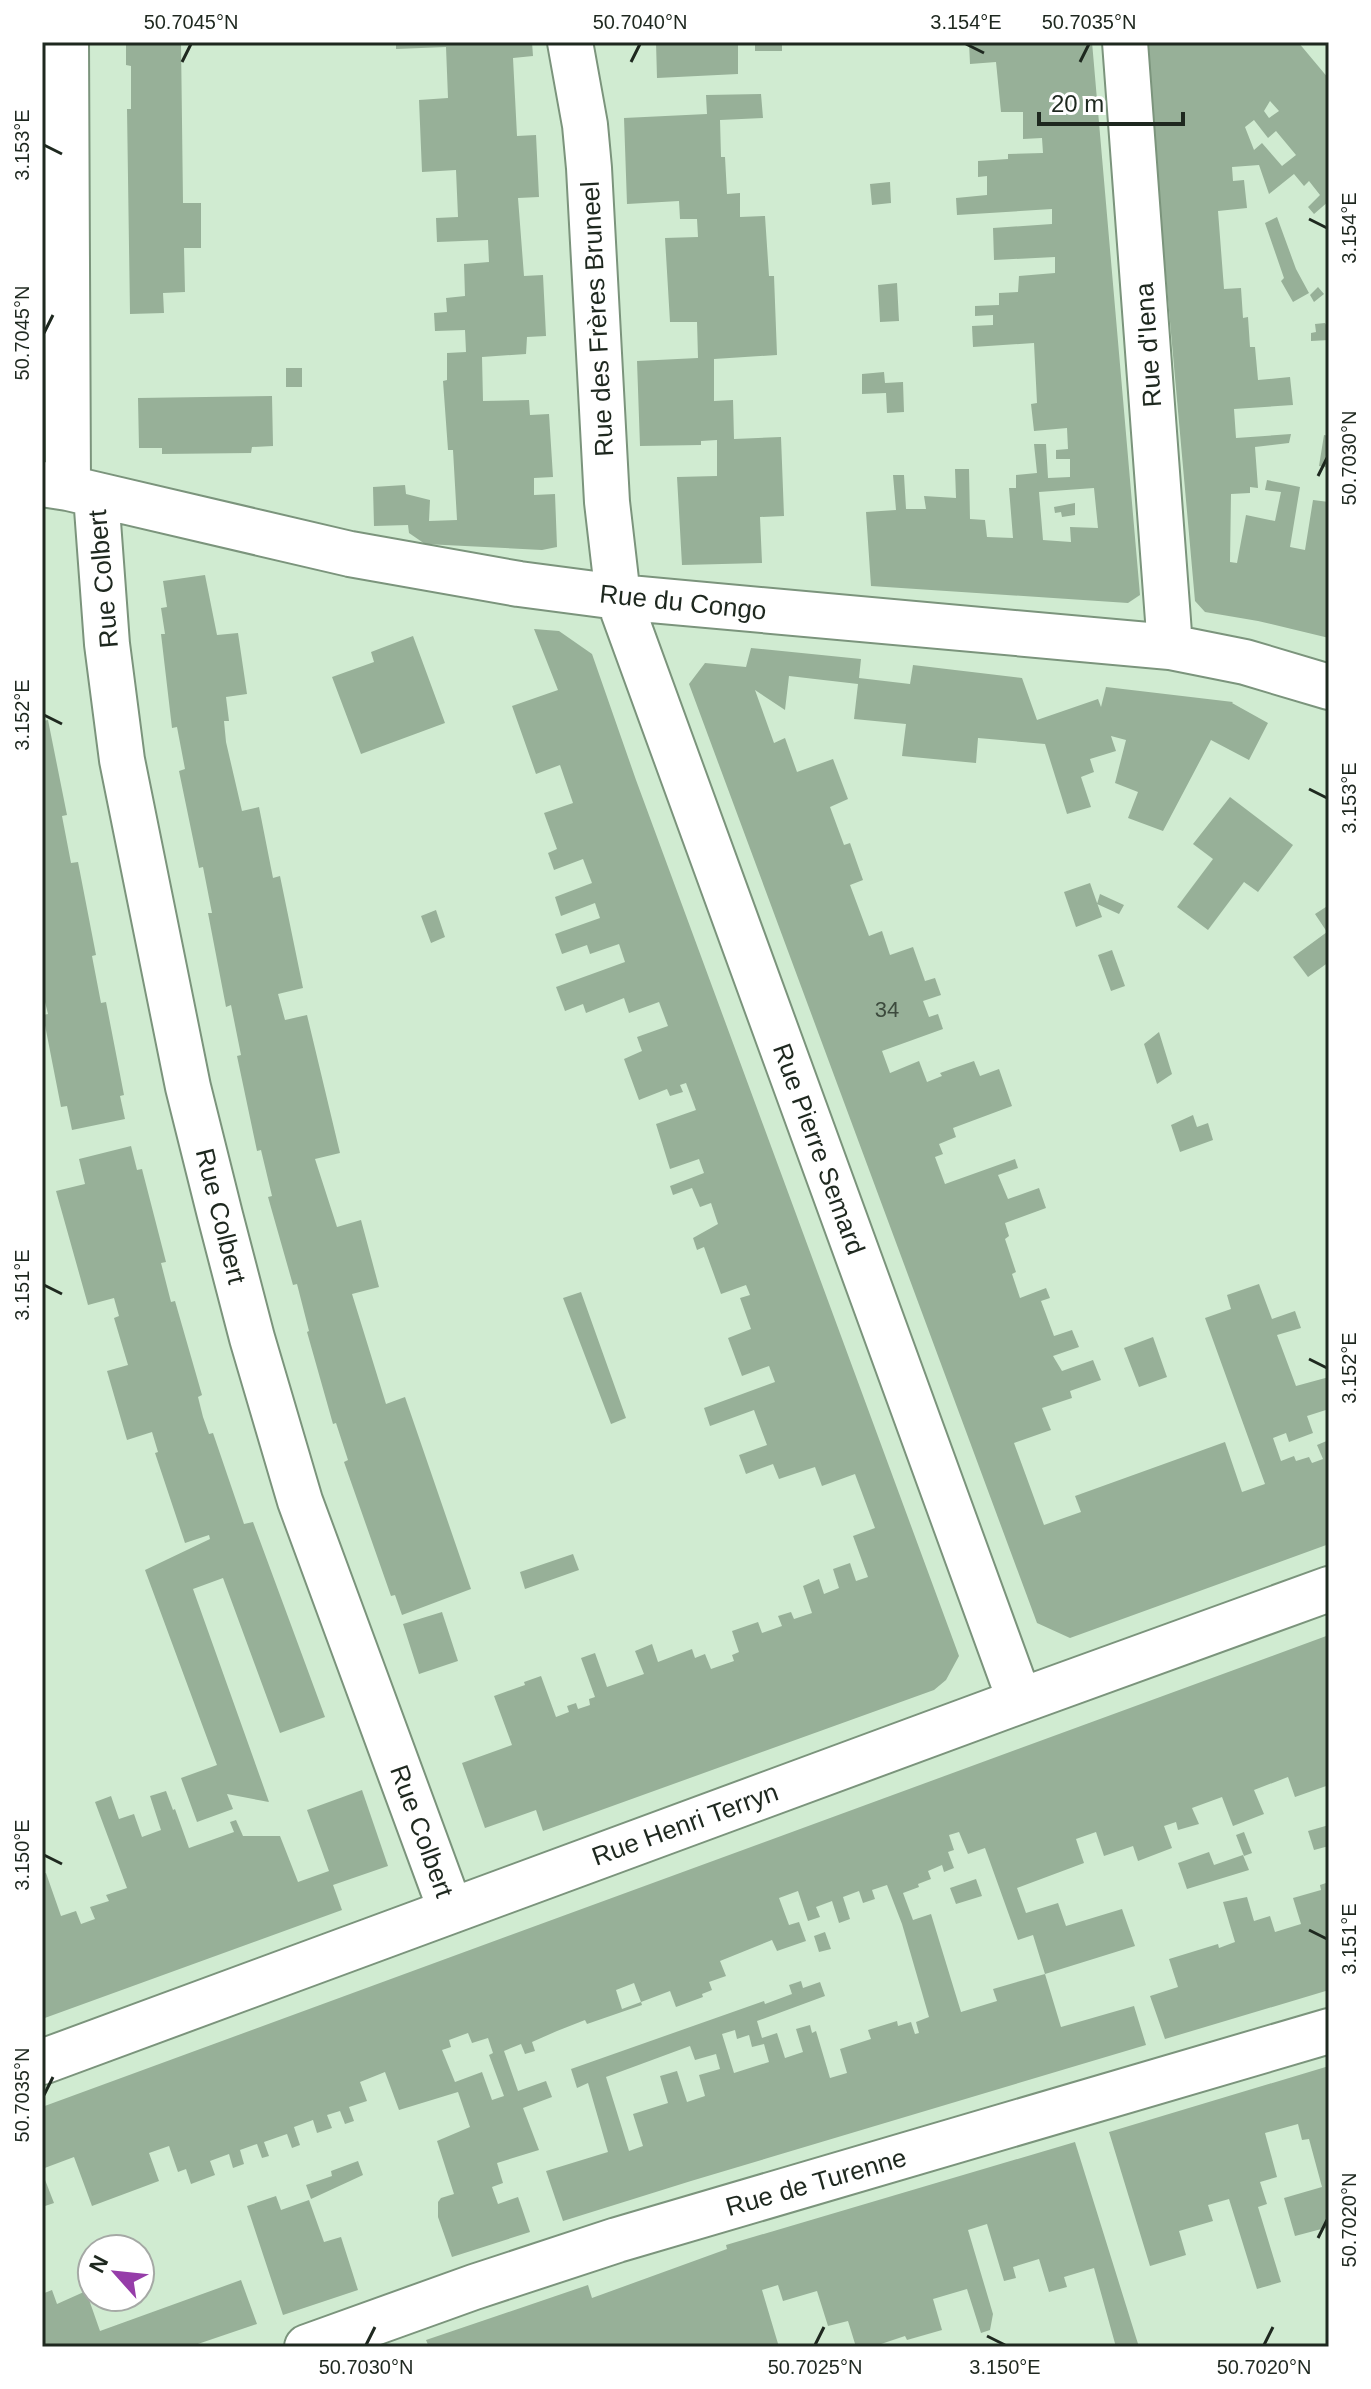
<svg xmlns="http://www.w3.org/2000/svg" width="1371" height="2389" font-family="Helvetica,sans-serif">
  <style>
    .building { fill: #97b098; fill-rule: evenodd }
    .lines { fill: none; stroke-linecap: round; stroke-linejoin: round }
    .minor-casing { stroke: #7b947c; stroke-width: 48 }
    .minor { stroke: #fff; stroke-width: 44 }
    .ticks { fill: none; stroke: #1e281f; stroke-width: 3 }
    .labels { text-anchor: middle; stroke-width: 6; stroke-linejoin: round; paint-order: stroke }
    .number-label { font-size: 22px; fill: #3c4a3d }
    .street-label { font-size: 26px; fill: #1e281f; stroke: #fff }
    .neatline { fill: none; stroke: #1e281f; stroke-width: 3 }
    .ticks-label { font-size: 20px; text-anchor: middle; fill: #1e281f }
  </style>
  <rect width="100%" height="100%" fill="#d0ebd1"/>
  <path class="building" d="M126 42H181L183 203H201V248H184L185 292 163 293 164 313 130 314 127 109H131V66L126 65Z
    M396 42H532L533 56 513 58 517 136 536 135 539 197 518 198 524 276 543 275 546 336 527 337 526 354 482 357 483 401 529 400 530 415 549 414 553 477 534 478V495L555 494 557 547 542 550 425 544 409 533 408 525 374 526 373 487 405 485 406 494 430 500 429 521 457 520 453 450H448L443 381 447 380V353L466 352 465 330 435 331 434 313 447 312 446 298 465 296 464 264 489 262 488 240 437 242 436 218 458 217 456 170 422 172 419 100 448 98 446 47 396 49Z
    M656 42H738V74L657 78Z
    M755 42H782V51H755Z
    M969 42H1092L1140 595 1128 603 871 586 866 512 896 510 893 475H904L906 509H926L924 496 956 498 955 469H969L970 519 985 520 987 537 1013 538 1009 488H1016V475L1037 473 1034 444H1046L1048 478 1070 477V459H1056V450L1068 449 1067 428 1034 431 1031 404 1037 403 1034 343 973 347 972 326 993 325V315L975 316V306L999 305V293L1018 292 1019 276 1055 273V257L994 260 993 228 1052 224V209L957 215 956 198 987 195V176L978 177V161L1008 159V154L1043 153 1042 138 1023 139V112H1001L996 62 970 64ZM1094 488 1098 528 1070 527 1071 542 1043 540 1039 492Z
    M1145 42H1298L1329 79V201L1314 214 1308 207 1320 195 1309 181 1304 186 1294 174 1269 194 1259 165 1232 167 1233 181 1244 180 1247 208 1218 211 1224 289 1241 288 1243 318 1248 317 1250 347H1255L1258 380 1290 377 1293 405 1234 409 1236 438 1291 434 1289 443 1255 447 1258 488 1250 487V493L1231 494 1230 562 1237 563 1246 515 1275 521 1281 492 1265 490 1267 480 1300 487 1290 547 1305 550 1313 500 1329 502V638L1258 621 1205 612 1195 601ZM1270 101 1279 111 1269 118 1264 111ZM1254 120 1268 138 1276 131 1296 155 1282 166 1262 143 1254 150 1245 127Z
    M761 94 763 118 720 120 721 157H725L727 194 740 193V217L765 216 769 276H774L777 355 714 359V401L733 400 734 439 781 437 784 516 760 517 762 563 682 565 677 477 717 476V440L701 441V445L640 446 637 361 698 358 697 322H670L665 238 698 237 697 219H680L679 201 627 204 624 118 707 114 706 95Z
    M890 182 891 203 872 205 870 184Z
    M1277 217 1296 269 1309 293 1293 302 1281 281 1284 278 1265 223Z
    M897 283 899 321 880 322 878 285Z
    M1318 287 1324 294 1314 302 1310 295Z
    M1325 323 1329 330V340L1311 341V333L1316 332 1315 324Z
    M286 368H302V387H286Z
    M884 372 885 383 903 382 904 412 887 413 886 393 862 394V374Z
    M272 396 273 446 252 447 251 453 162 454V448H139L138 398Z
    M1324 435 1329 436V468L1319 466Z
    M1075 503V515L1062 517 1061 512 1055 513 1054 507Z
    M205 575 217 635 238 633 247 694 226 697 229 721H224L226 742 242 811 259 807 273 878 280 876 303 988 278 994 285 1020 307 1015 340 1153 315 1159 337 1227 361 1220 379 1287 352 1294 386 1404 405 1397 471 1589 402 1615 395 1595 391 1596 344 1462 348 1460 336 1423 333 1424 307 1332 309 1331 297 1284 293 1285 268 1197 272 1196 261 1150 257 1151 237 1056 241 1055 231 1005 226 1007 208 913H212L203 867 199 868 179 771 185 769 177 727 172 728 161 634H165L161 608 167 607 163 581Z
    M534 629 559 631 592 654 636 780 959 1656 946 1680 934 1690 543 1831 536 1810 485 1828 462 1763 512 1745 494 1696 525 1685 524 1682 541 1676 556 1717 569 1712 567 1706 576 1703 578 1709 590 1705 589 1699 595 1697 581 1658 595 1653 607 1687 644 1674 635 1651 652 1644 658 1662 692 1649 695 1658 705 1654 711 1669 734 1661 732 1655 739 1652 732 1631 758 1622 762 1633 782 1626 778 1616 791 1612 794 1619 812 1613 803 1586 819 1579 824 1594 839 1588 833 1569 850 1563 856 1581 868 1577 853 1536 875 1528 855 1474 822 1486 815 1467 779 1479 773 1464 746 1474 739 1455 767 1445 754 1410 710 1426 704 1408 775 1382 769 1366 742 1376 728 1338 751 1329 740 1298 750 1295 746 1285 721 1294 704 1247 697 1250 693 1238 718 1224 711 1203 700 1207 692 1188 673 1195 670 1186 704 1173 699 1159 670 1169 656 1124 696 1110 686 1083 680 1085 683 1092 670 1096 667 1089 639 1100 624 1059 642 1051 637 1037 668 1026 659 1002 629 1013 624 998 586 1013 583 1004 565 1011 556 987 625 962 619 944 590 954 587 945 562 954 555 934 600 918 595 903 561 916 555 897 592 883 583 859 554 870 548 853 557 849 544 813 573 803 560 765 536 774 512 706 558 690Z
    M413 636 445 723 361 754 332 677 374 662 371 652Z
    M751 648 861 659 859 678 910 684 913 665 1022 678 1037 720 1098 699 1101 707 1106 687 1233 702 1232 703 1268 723 1249 760 1211 740 1163 831 1128 818 1138 792 1115 783 1126 740 1111 736 1116 751 1090 759 1094 772 1081 777 1091 807 1067 814 1045 744 978 738 976 763 902 756 906 724 854 719 858 684 789 676 785 710 755 690 774 743 785 738 797 772 833 759 848 799 830 807 844 845 850 843 863 880 850 885 869 936 882 931 890 955 913 947 925 981 935 978 941 995 923 1001 929 1017 938 1014 943 1029 882 1051 890 1073 919 1061 927 1082 942 1076 940 1073 974 1061 980 1076 999 1069 1012 1106 953 1128 956 1137 939 1144 943 1154 935 1157 945 1184 1015 1159 1018 1168 998 1175 1008 1199 1039 1188 1046 1208 1005 1223 1009 1236 1005 1239 1016 1272 1012 1274 1020 1298 1046 1288 1050 1298 1041 1301 1054 1336 1072 1330 1079 1347 1053 1356 1062 1371 1093 1360 1101 1380 1070 1391 1072 1398 1042 1408 1051 1430 1014 1443 1044 1525 1081 1512 1075 1496 1225 1442 1242 1492 1265 1484 1205 1318 1231 1309 1227 1295 1259 1284 1272 1319 1295 1311 1301 1328 1277 1335 1296 1386 1329 1377V1409L1307 1416 1313 1433 1289 1442 1286 1433 1273 1438 1281 1461 1294 1456 1296 1461 1309 1457 1312 1463 1323 1459 1317 1445 1329 1440V1544L1070 1638 1037 1623 689 684 705 663 746 667Z
    M48 720 67 815 62 816 71 863 78 862 96 955 92 956 101 1003 106 1002 124 1095 120 1096 125 1119 72 1130 67 1106 61 1107 43 1015 48 1014 42 990V721Z
    M1230 797 1293 845 1258 892 1244 882 1208 930 1177 907 1213 859 1193 844Z
    M1090 883 1102 917 1076 927 1064 892Z
    M1100 894 1124 905 1119 914 1097 904Z
    M1329 905V962L1308 977 1293 957 1327 932 1315 914Z
    M436 910 445 937 431 943 421 916Z
    M1112 950 1125 986 1111 991 1098 955Z
    M1159 1032 1172 1074 1157 1084 1144 1044Z
    M1193 1115 1197 1127 1208 1123 1213 1140 1180 1152 1171 1125Z
    M131 1146 137 1170 142 1169 166 1262 161 1263 171 1302 175 1301 202 1395 198 1397 203 1417 209 1434 213 1433 244 1524 253 1522 325 1717 280 1733 223 1578 193 1589 269 1802 227 1794 233 1809 197 1822 181 1778 217 1765 145 1570 210 1539 209 1535 185 1543 155 1453 158 1452 152 1432 127 1440 107 1371 128 1365 114 1318 119 1316 114 1298 88 1305 56 1191 85 1184 79 1159Z
    M581 1292 626 1418 611 1424 563 1298Z
    M1153 1337 1167 1377 1139 1387 1124 1348Z
    M573 1554 579 1570 525 1589 520 1572Z
    M442 1612 458 1661 419 1674 403 1624Z
    M1329 1635V1785L1295 1797 1288 1777 1254 1790 1264 1814 1233 1826 1222 1797 1192 1808 1199 1824 1178 1830 1176 1822 1164 1826 1172 1848 1138 1861 1133 1846 1104 1856 1096 1832 1076 1839 1084 1863 1017 1888 1026 1913 1058 1903 1066 1926 1122 1909 1135 1946 1045 1974 1033 1935 1018 1940 985 1848 968 1854 959 1832 949 1835 954 1850 948 1852 954 1868 944 1872 942 1865 928 1871 931 1879 918 1884 919 1887 903 1893 913 1920 931 1914 961 2012 997 2001 993 1989 1045 1974 1061 2027 1134 2006 1146 2045 691 2181 563 2221 546 2171 608 2152 588 2083 577 2088 571 2069 764 2001 765 2004 792 1994 789 1985 801 1981 803 1988 820 1982 825 1996 757 2021 762 2038 777 2033 785 2058 803 2052 796 2029 810 2025 812 2033 816 2031 830 2078 847 2073 840 2049 871 2039 868 2030 897 2021 898 2026 911 2022 915 2034 919 2033 916 2022 929 2017 902 1924 887 1885 872 1890 875 1899 863 1903 859 1891 843 1897 850 1919 839 1923 832 1901 816 1907 820 1917 808 1921 798 1891 779 1898 789 1925 799 1922 806 1941 777 1951 772 1940 720 1961 726 1976 709 1982 712 1990 702 1994 703 1997 676 2007 670 1991 641 2002 634 1983 616 1990 622 2009 641 2002 642 2005 587 2024 585 2020 557 2031 532 2042 535 2051 525 2054 521 2044 504 2051 518 2091 546 2081 552 2097 523 2108 539 2150 497 2163 503 2183 492 2187 498 2204 518 2197 530 2232 452 2257 438 2217V2202L441 2198 454 2194 437 2141 470 2127 458 2092 399 2110 385 2072 360 2082 367 2101 349 2107 354 2121 345 2124 340 2111 327 2115 332 2128 317 2133 313 2120 294 2127 300 2145 292 2148 287 2134 264 2142 269 2156 262 2158 257 2144 240 2150 244 2164 233 2168 229 2154 210 2161 215 2175 191 2184 186 2169 178 2172 169 2146 149 2153 159 2181 92 2206 74 2157 42 2169V2107ZM735 2030 737 2039 749 2035 752 2047 764 2044 769 2062 734 2073 722 2034ZM468 2033 472 2043 488 2038 493 2053 489 2055 504 2096 492 2100 482 2072 455 2082 442 2050 451 2047 449 2040ZM690 2046 695 2060 716 2054 720 2069 699 2075 705 2096 687 2102 677 2071 660 2076 668 2103 633 2114 643 2146 629 2151 606 2077Z
    M362 1790 388 1866 333 1885 342 1910 42 2019V1874L46 1873 61 1916 76 1911 81 1924 95 1919 90 1907 109 1901 106 1895 127 1888 95 1802 111 1796 119 1819 134 1814 142 1837 161 1830 150 1796 166 1791 173 1810 175 1809 189 1848 234 1832 230 1822 236 1820 243 1836H280L298 1882 329 1871 307 1810Z
    M1329 1825V1846L1314 1850 1308 1831Z
    M1244 1832 1252 1853 1244 1856 1236 1835Z
    M1209 1852 1214 1865 1243 1855 1249 1870 1187 1889 1178 1863Z
    M976 1879 982 1896 956 1904 950 1888Z
    M1329 1882V1990L1165 2039 1150 1996 1178 1987 1169 1959 1218 1944 1219 1948 1235 1942 1223 1902 1247 1897 1254 1921 1270 1916 1275 1932 1301 1924 1293 1898 1321 1890 1320 1885Z
    M825 1932 831 1949 819 1952 814 1936Z
    M1329 2066V2227L1295 2236 1284 2198 1322 2187 1309 2139 1302 2140 1298 2124 1265 2133 1277 2177 1260 2182 1267 2204 1258 2207 1281 2282 1257 2289 1229 2199 1208 2205 1213 2221 1179 2231 1186 2255 1150 2266 1109 2132Z
    M1075 2142 1139 2347H1116L1094 2268 1064 2277 1067 2287 1049 2292 1039 2259 1013 2267 1016 2278 1004 2281 987 2224 968 2230 993 2314 990 2330 981 2333 967 2289 933 2299 942 2330 907 2340 905 2336 872 2347H856L848 2321 828 2326 817 2291 783 2301 778 2285 762 2290 779 2347H429L426 2340 588 2285 592 2298 727 2249 726 2245Z
    M358 2161 363 2175 311 2199 306 2185 332 2176 331 2171Z
    M42 2172 54 2203 42 2207Z
    M276 2196 281 2210 309 2200 324 2242 341 2237 358 2290 283 2315 247 2206Z
    M241 2280 257 2324 189 2347H42V2294L52 2290 57 2304 86 2291 100 2331Z"/>
  <g class="lines">
    <defs>
      <path id="minor" d="M66 42 68 488
        M570 42 585 125 589 168 607 502 618 597 1020 1701
        M1125 42 1170 647
        M42 484 68 488 350 554 519 584 618 597 1170 647 1245 662 1329 687
        M96 495 107 644 122 760 188 1087 220 1215 252 1338 300 1501 451 1911
        M42 2062 1020 1701 1329 1589
        M307 2347 474 2287 617 2240 1329 2031"/>
    </defs>
    <use href="#minor" class="minor-casing"/>
    <use href="#minor" class="minor"/>
  </g>
  <path class="ticks" d="M966 44 984 53M182 62 191 44M631 62 640 44M1080 62 1089 44M44 145 62 154M1309 219 1327 228M44 333 53 315M1318 476 1327 458M44 715 62 724M1309 789 1327 798M44 1285 62 1294M1309 1359 1327 1368M44 1855 62 1864M1309 1930 1327 1939M44 2095 53 2077M1318 2238 1327 2220M987 2336 1005 2345M366 2345 375 2327M815 2345 824 2327M1264 2345 1273 2327"/>
  <g class="labels">
    <g class="number-label">
      <text x="887" y="1017">34</text>
    </g>
    <g class="street-label">
      <text transform="translate(597 319) rotate(-93)" y="9">Rue des Frères Bruneel</text>
      <text transform="translate(1148 345) rotate(-94)" y="9">Rue d'Iena</text>
      <text transform="translate(103 579) rotate(-95)" y="9">Rue Colbert</text>
      <text transform="translate(683 602) rotate(6)" y="9">Rue du Congo</text>
      <text transform="translate(819 1149) rotate(70)" y="9">Rue Pierre Semard</text>
      <text transform="translate(221 1216) rotate(76)" y="9">Rue Colbert</text>
      <text transform="translate(685 1824) rotate(-20)" y="9">Rue Henri Terryn</text>
      <text transform="translate(422 1831) rotate(70)" y="9">Rue Colbert</text>
      <text transform="translate(816 2182) rotate(-16)" y="9">Rue de Turenne</text>
    </g>
  </g>
  <rect width="1371" height="2389" fill="none" stroke="#ffffff" stroke-width="88"/>
  <g transform="translate(116 2273) rotate(297)"><circle r="38" fill="#ffffff" stroke="#a5a9a5" stroke-width="2"/>
  <path d="M0-6L14 30L0 20L-14 30Z" fill="#963da9"/>
  <text y="-12" font-size="22" font-weight="bold" text-anchor="middle" fill="#1e281f">N</text>
  </g>
  <path d="M1039 112v12h144v-12" fill="none" stroke="#1e281f" stroke-width="4"/>
  <text x="1051" y="112" font-size="24" fill="#1e281f" stroke="#ffffff" stroke-width="6" paint-order="stroke">20 m</text>
  <rect x="44" y="44" width="1283" height="2301" class="neatline"/>
  <g class="ticks-label">
    <text x="191" y="29">50.7045°N</text>
    <text x="640" y="29">50.7040°N</text>
    <text x="966" y="29">3.154°E</text>
    <text x="1089" y="29">50.7035°N</text>
    <text transform="translate(22 145) rotate(-90)" y="7">3.153°E</text>
    <text transform="translate(1349 228) rotate(-90)" y="7">3.154°E</text>
    <text transform="translate(22 333) rotate(-90)" y="7">50.7045°N</text>
    <text transform="translate(1349 458) rotate(-90)" y="7">50.7030°N</text>
    <text transform="translate(22 715) rotate(-90)" y="7">3.152°E</text>
    <text transform="translate(1349 798) rotate(-90)" y="7">3.153°E</text>
    <text transform="translate(22 1285) rotate(-90)" y="7">3.151°E</text>
    <text transform="translate(1349 1368) rotate(-90)" y="7">3.152°E</text>
    <text transform="translate(22 1855) rotate(-90)" y="7">3.150°E</text>
    <text transform="translate(1349 1939) rotate(-90)" y="7">3.151°E</text>
    <text transform="translate(22 2095) rotate(-90)" y="7">50.7035°N</text>
    <text transform="translate(1349 2220) rotate(-90)" y="7">50.7020°N</text>
    <text x="366" y="2374">50.7030°N</text>
    <text x="815" y="2374">50.7025°N</text>
    <text x="1005" y="2374">3.150°E</text>
    <text x="1264" y="2374">50.7020°N</text>
  </g>
</svg>
